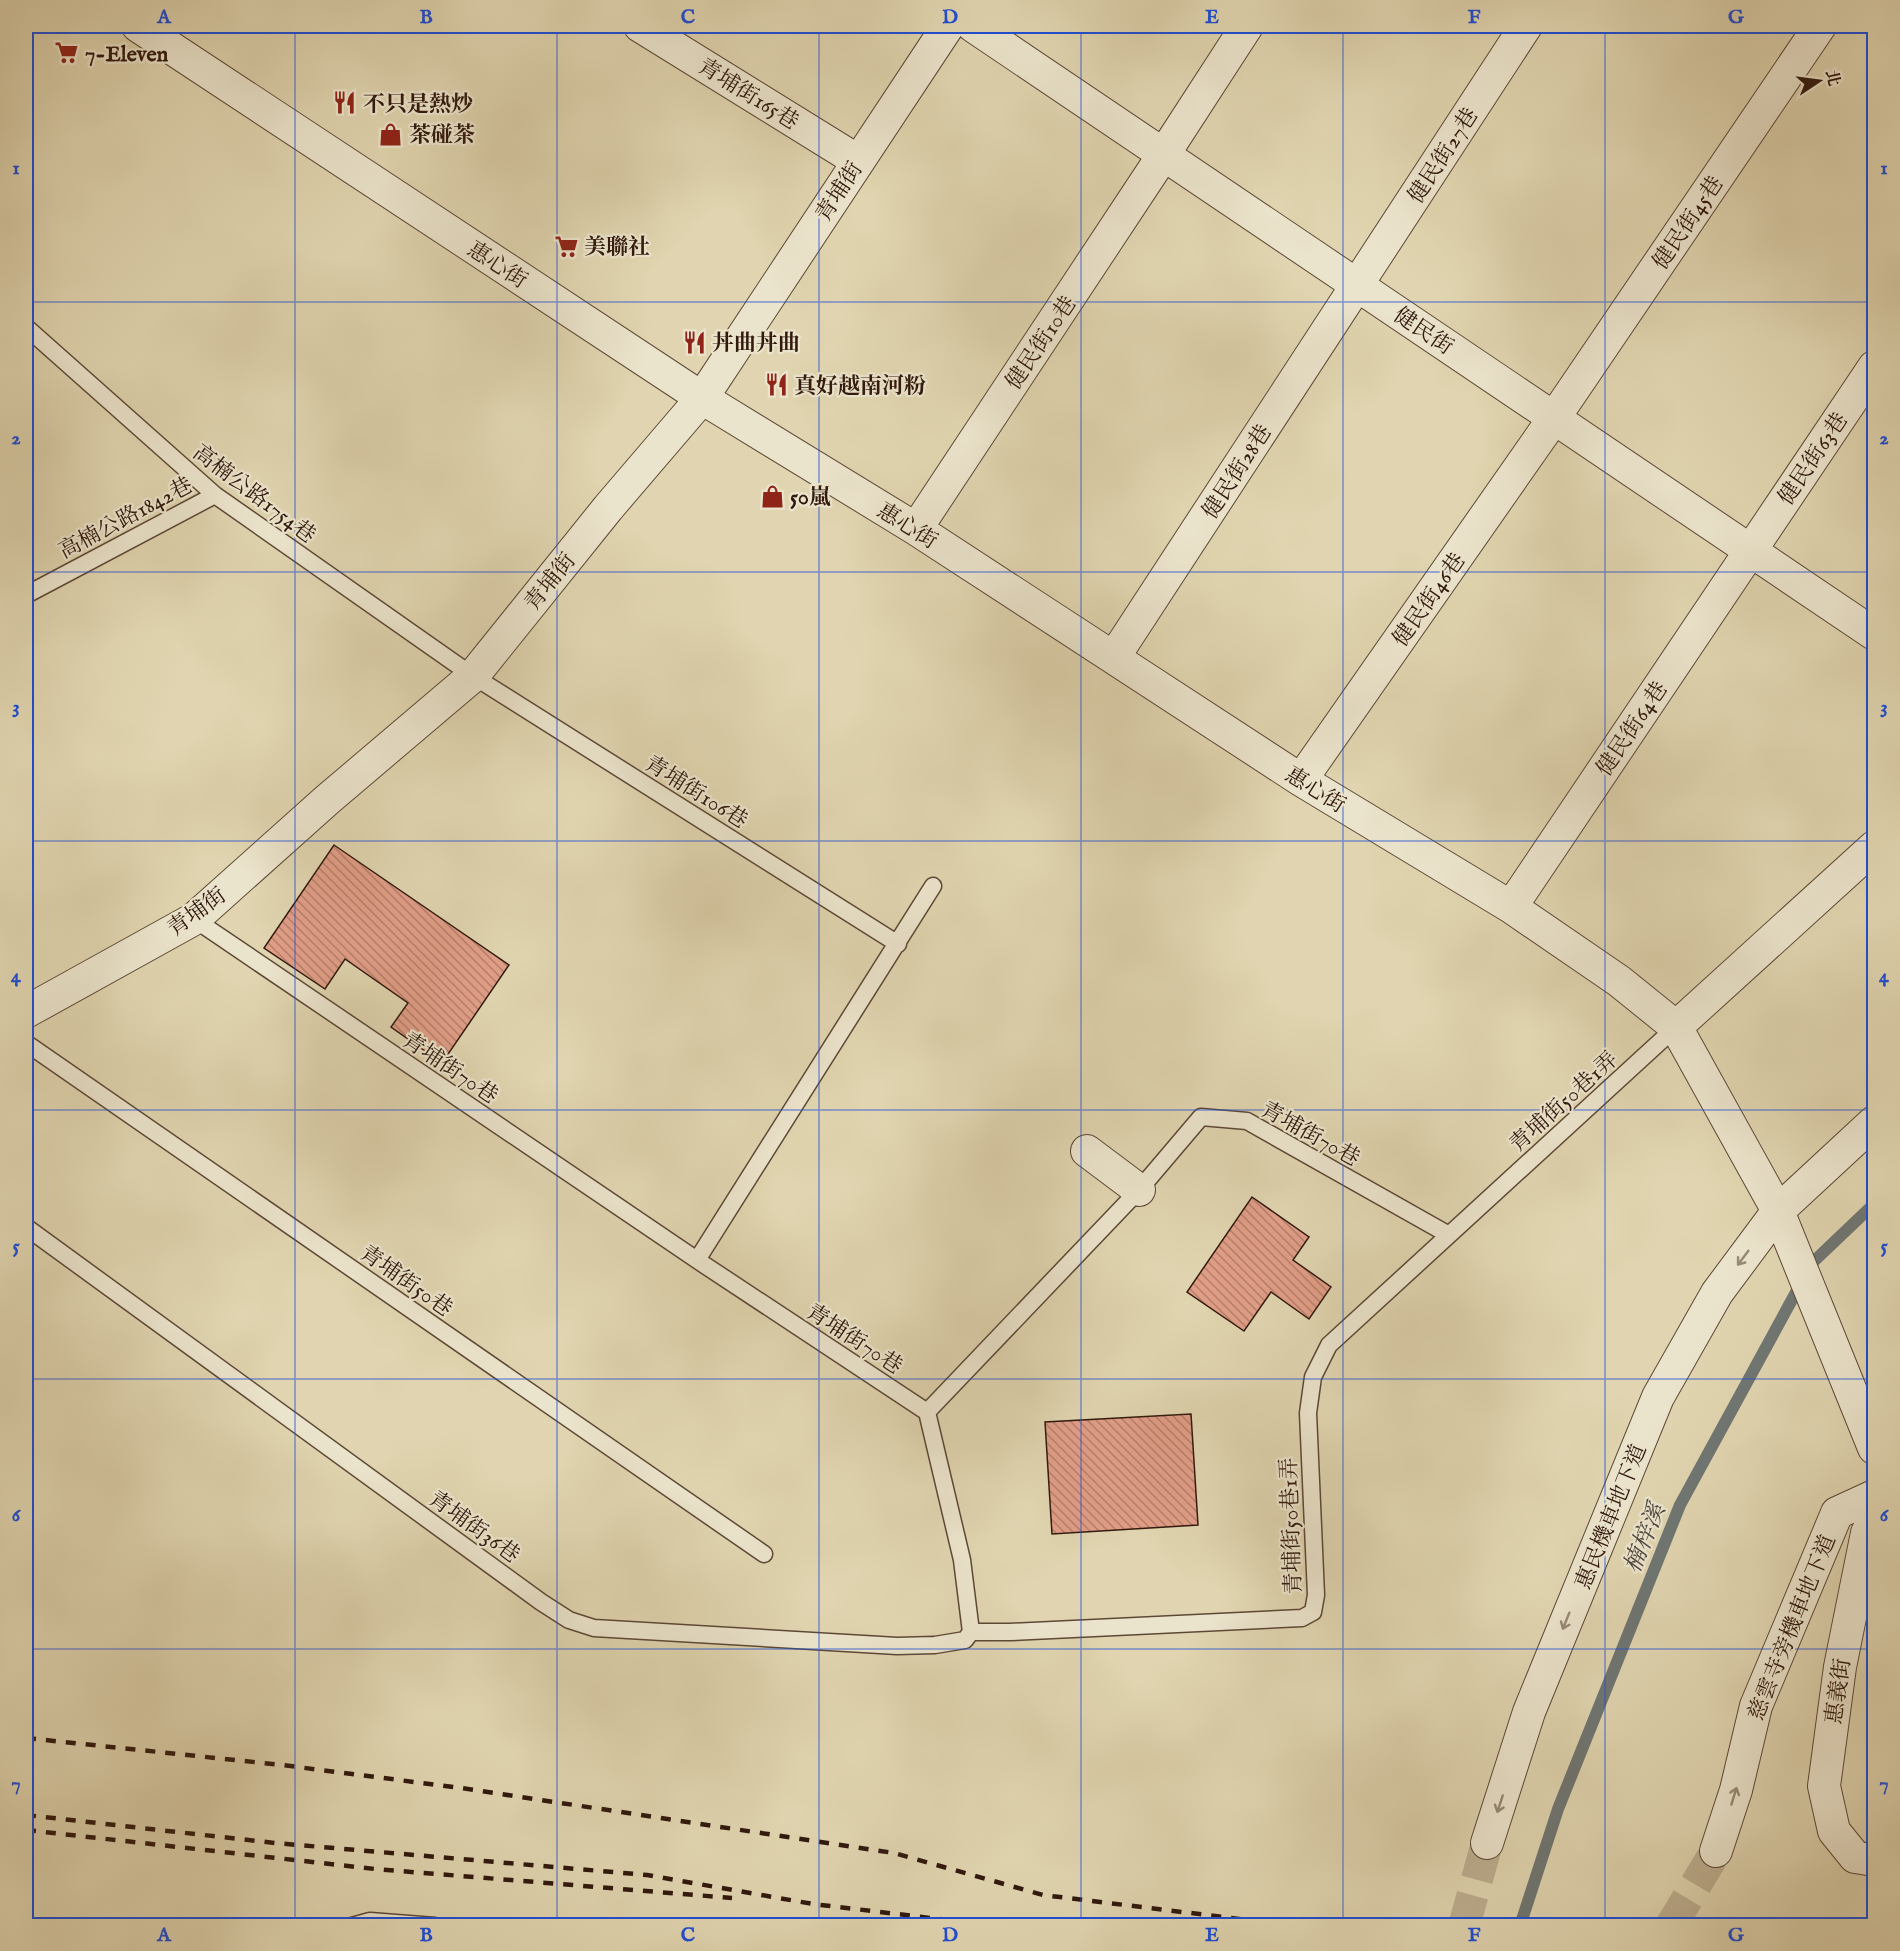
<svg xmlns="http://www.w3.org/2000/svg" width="1900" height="1951" font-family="'IM FELL English','Noto Serif TC',serif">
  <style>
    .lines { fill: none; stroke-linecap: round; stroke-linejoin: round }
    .stream { stroke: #707774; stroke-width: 12 }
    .building { fill: url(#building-back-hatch); stroke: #31190e; stroke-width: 1.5 }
    .street-tunnel { stroke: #bdaf90; stroke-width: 32; stroke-dasharray: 32 16; stroke-linecap: butt }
    .lane-casing { stroke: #5d4836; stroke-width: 19 }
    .street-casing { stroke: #5d4836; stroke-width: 34 }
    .lane { stroke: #ebe4cc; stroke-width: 16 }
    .street { stroke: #ebe4cc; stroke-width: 32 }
    .rail { stroke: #31190e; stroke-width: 4.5; stroke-dasharray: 10 10; stroke-linecap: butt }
    .oneway { stroke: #978976 }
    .grid { fill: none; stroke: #1d4ed8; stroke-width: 1.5; stroke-opacity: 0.55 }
    .labels { text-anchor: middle; stroke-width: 4.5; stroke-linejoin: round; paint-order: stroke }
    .poi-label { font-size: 22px; font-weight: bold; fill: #31190e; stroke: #ebe4cc; text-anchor: start }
    .street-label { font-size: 22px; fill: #31190e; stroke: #ebe4cc }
    .water-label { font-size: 24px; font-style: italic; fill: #504841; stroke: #ebe4cc }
    .neatline { fill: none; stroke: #1d4ed8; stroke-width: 2 }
    .grid-label { font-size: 20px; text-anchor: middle; font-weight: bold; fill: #1d4ed8 }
  </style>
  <defs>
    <pattern id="building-back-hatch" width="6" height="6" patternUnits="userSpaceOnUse" patternTransform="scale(1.5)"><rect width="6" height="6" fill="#e19e87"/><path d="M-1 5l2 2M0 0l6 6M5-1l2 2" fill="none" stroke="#b7806d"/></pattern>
  </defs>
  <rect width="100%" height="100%" fill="#e0d5b0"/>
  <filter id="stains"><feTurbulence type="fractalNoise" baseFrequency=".00333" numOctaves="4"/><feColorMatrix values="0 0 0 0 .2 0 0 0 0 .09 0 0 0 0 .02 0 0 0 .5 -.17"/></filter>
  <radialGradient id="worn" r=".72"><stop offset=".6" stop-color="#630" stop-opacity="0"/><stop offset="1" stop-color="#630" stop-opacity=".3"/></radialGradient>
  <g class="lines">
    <path class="stream" d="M1520 1926 1558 1809 1680 1505 1812 1263 1874 1204"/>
  </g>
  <path class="building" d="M334 845 509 965 442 1063 391 1027 408 1003 345 959 325 989 264 948Z
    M1252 1197 1309 1237 1293 1260 1331 1287 1309 1319 1271 1292 1244 1331 1187 1292Z
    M1191 1414 1198 1525 1052 1534 1045 1422Z"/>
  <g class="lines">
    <path class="street-tunnel" d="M1464 1926 1487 1843
      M1671 1926 1716 1851"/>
    <defs>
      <path id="lane" d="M26 327 215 495 473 676 898 944
        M26 595 215 495
        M194 919 697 1260 927 1412 1139 1190 1201 1117 1247 1121 1449 1235
        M26 1043 764 1554
        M26 1227 541 1602 569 1620 594 1628 897 1646 935 1645 965 1640 971 1632
        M697 1260 933 886
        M927 1412 962 1560 971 1632H1010L1302 1618 1313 1612 1316 1595 1308 1413 1313 1377 1329 1345 1676 1027
        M352 1926 370 1921 435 1926"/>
      <path id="street" d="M138 26 702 398 916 529 1301 780 1511 907 1619 981 1676 1027 1778 1211 1874 1448
        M640 26 858 161
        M973 26 1874 634
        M916 529 1164 154 1247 26
        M1114 657 1526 26
        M1301 780 1554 418 1820 26
        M1511 907 1874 367
        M26 1012 194 919 327 800 473 676 608 508 702 398 948 26
        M1676 1027 1874 847
        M1087 1151 1139 1190
        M1874 1519 1867 1533 1840 1667 1824 1786 1834 1831 1855 1857 1874 1860
        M1487 1843 1529 1712 1658 1397 1717 1293 1778 1211 1874 1122
        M1716 1851 1736 1790 1756 1706 1837 1513 1874 1496"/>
    </defs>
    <use href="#lane" class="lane-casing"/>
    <use href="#street" class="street-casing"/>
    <use href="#lane" class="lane"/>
    <use href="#street" class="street"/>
    <path class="rail" d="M26 1738 282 1765 461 1788 894 1853 1043 1895 1297 1926
      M26 1815 275 1843 647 1875 813 1904 998 1926
      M26 1830 375 1869 732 1898"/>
  </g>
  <defs><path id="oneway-shaft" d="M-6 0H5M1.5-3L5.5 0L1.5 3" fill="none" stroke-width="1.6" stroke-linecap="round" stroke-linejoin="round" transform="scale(1.5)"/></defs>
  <g class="oneway">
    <use href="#oneway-shaft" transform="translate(1743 1258) rotate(127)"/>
    <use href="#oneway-shaft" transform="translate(1566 1621) rotate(112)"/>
    <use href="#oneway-shaft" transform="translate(1734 1796) rotate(-73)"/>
    <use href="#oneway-shaft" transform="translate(1500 1804) rotate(108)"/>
  </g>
  <path class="grid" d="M295 26V1926M557 26V1926M819 26V1926M1081 26V1926M1343 26V1926M1605 26V1926M26 302H1874M26 572H1874M26 841H1874M26 1110H1874M26 1379H1874M26 1649H1874"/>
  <defs>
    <symbol id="supermarket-bare" viewBox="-9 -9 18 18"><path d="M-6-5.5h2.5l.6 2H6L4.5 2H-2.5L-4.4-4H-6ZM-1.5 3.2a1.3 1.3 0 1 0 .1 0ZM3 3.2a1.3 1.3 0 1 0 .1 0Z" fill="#8f2418" stroke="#ebe4cc" stroke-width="2.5" paint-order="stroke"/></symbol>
    <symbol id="restaurant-bare" viewBox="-9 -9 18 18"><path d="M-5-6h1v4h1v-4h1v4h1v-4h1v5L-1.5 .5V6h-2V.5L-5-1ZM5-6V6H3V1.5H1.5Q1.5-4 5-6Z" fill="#8f2418" stroke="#ebe4cc" stroke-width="2.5" paint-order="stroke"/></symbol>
    <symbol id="shop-bare" viewBox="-9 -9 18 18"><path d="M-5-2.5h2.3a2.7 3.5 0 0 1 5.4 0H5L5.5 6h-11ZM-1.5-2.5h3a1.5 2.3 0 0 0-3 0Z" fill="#8f2418" stroke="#ebe4cc" stroke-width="2.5" paint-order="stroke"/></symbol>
  </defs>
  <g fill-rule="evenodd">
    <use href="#supermarket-bare" x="50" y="36" width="33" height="33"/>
    <use href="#restaurant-bare" x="328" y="86" width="33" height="33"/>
    <use href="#shop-bare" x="374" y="118" width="33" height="33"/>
    <use href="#supermarket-bare" x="550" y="230" width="33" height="33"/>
    <use href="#restaurant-bare" x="678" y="326" width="33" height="33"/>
    <use href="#restaurant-bare" x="760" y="368" width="33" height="33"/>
    <use href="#shop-bare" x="756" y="480" width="33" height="33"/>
  </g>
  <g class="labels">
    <g class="poi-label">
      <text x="85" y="61">7-Eleven</text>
      <text x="363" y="111">不只是熱炒</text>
      <text x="409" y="142">茶碰茶</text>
      <text x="584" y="254">美聯社</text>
      <text x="712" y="350">丼曲丼曲</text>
      <text x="794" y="393">真好越南河粉</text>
      <text x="790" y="504">50嵐</text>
    </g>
    <g class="street-label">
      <text transform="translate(749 93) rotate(32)" y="8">青埔街165巷</text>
      <text transform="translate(1442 155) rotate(-57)" y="8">健民街27巷</text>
      <text transform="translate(838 191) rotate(-57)" y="8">青埔街</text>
      <text transform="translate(1687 222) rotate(-56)" y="8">健民街45巷</text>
      <text transform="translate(498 264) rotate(33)" y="8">惠心街</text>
      <text transform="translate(1424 330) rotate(34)" y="8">健民街</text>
      <text transform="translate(1040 342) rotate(-56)" y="8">健民街10巷</text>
      <text transform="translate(1812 458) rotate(-56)" y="8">健民街63巷</text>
      <text transform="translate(1236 471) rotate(-57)" y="8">健民街28巷</text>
      <text transform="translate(255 493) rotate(37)" y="8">高楠公路1754巷</text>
      <text transform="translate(125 517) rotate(-28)" y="8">高楠公路1842巷</text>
      <text transform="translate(908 525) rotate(32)" y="8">惠心街</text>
      <text transform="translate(549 581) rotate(-51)" y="8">青埔街</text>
      <text transform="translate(1428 599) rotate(-55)" y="8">健民街46巷</text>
      <text transform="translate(1631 728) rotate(-56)" y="8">健民街64巷</text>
      <text transform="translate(1316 789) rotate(32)" y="8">惠心街</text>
      <text transform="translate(697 791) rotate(32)" y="8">青埔街106巷</text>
      <text transform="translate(196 911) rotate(-36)" y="8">青埔街</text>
      <text transform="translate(451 1067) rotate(34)" y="8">青埔街70巷</text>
      <text transform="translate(1563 1101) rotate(-42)" y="8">青埔街50巷1弄</text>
      <text transform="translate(1311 1133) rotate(29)" y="8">青埔街70巷</text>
      <text transform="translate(407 1280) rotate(35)" y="8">青埔街50巷</text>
      <text transform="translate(855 1338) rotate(33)" y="8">青埔街70巷</text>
      <text transform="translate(1610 1516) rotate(-68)" y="8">惠民機車地下道</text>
      <text transform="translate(475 1526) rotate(36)" y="8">青埔街36巷</text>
      <text transform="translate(1290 1526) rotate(-92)" y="8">青埔街50巷1弄</text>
      <text transform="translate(1791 1627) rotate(-68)" y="8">慈雲寺旁機車地下道</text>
      <text transform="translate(1837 1691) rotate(-82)" y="8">惠義街</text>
    </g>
    <g class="water-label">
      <text transform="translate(1644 1538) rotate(-68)" y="8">楠梓溪</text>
    </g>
  </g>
  <rect width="1900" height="1951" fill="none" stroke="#e0d5b0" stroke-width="66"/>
  <g transform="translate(1819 81) rotate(77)" stroke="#ebe4cc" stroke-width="4.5" paint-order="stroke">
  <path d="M0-4.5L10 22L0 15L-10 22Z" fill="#31190e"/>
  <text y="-9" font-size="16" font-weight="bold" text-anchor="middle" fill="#31190e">北</text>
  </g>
  <rect x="33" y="33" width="1834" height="1885" class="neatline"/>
  <g class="grid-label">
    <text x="164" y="23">A</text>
    <text x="426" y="23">B</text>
    <text x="688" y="23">C</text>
    <text x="950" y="23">D</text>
    <text x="1212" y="23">E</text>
    <text x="1474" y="23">F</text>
    <text x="1736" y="23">G</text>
    <text x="16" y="174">1</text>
    <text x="1884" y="174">1</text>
    <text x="16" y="444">2</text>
    <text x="1884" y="444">2</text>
    <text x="16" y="713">3</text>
    <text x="1884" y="713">3</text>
    <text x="16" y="982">4</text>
    <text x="1884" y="982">4</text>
    <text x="16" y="1252">5</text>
    <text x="1884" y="1252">5</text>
    <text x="16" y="1521">6</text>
    <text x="1884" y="1521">6</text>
    <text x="16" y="1790">7</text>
    <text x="1884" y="1790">7</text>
    <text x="164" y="1941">A</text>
    <text x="426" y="1941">B</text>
    <text x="688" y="1941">C</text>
    <text x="950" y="1941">D</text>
    <text x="1212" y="1941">E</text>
    <text x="1474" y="1941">F</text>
    <text x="1736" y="1941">G</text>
  </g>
  <rect width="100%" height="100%" filter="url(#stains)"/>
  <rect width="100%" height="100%" fill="url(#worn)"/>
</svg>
